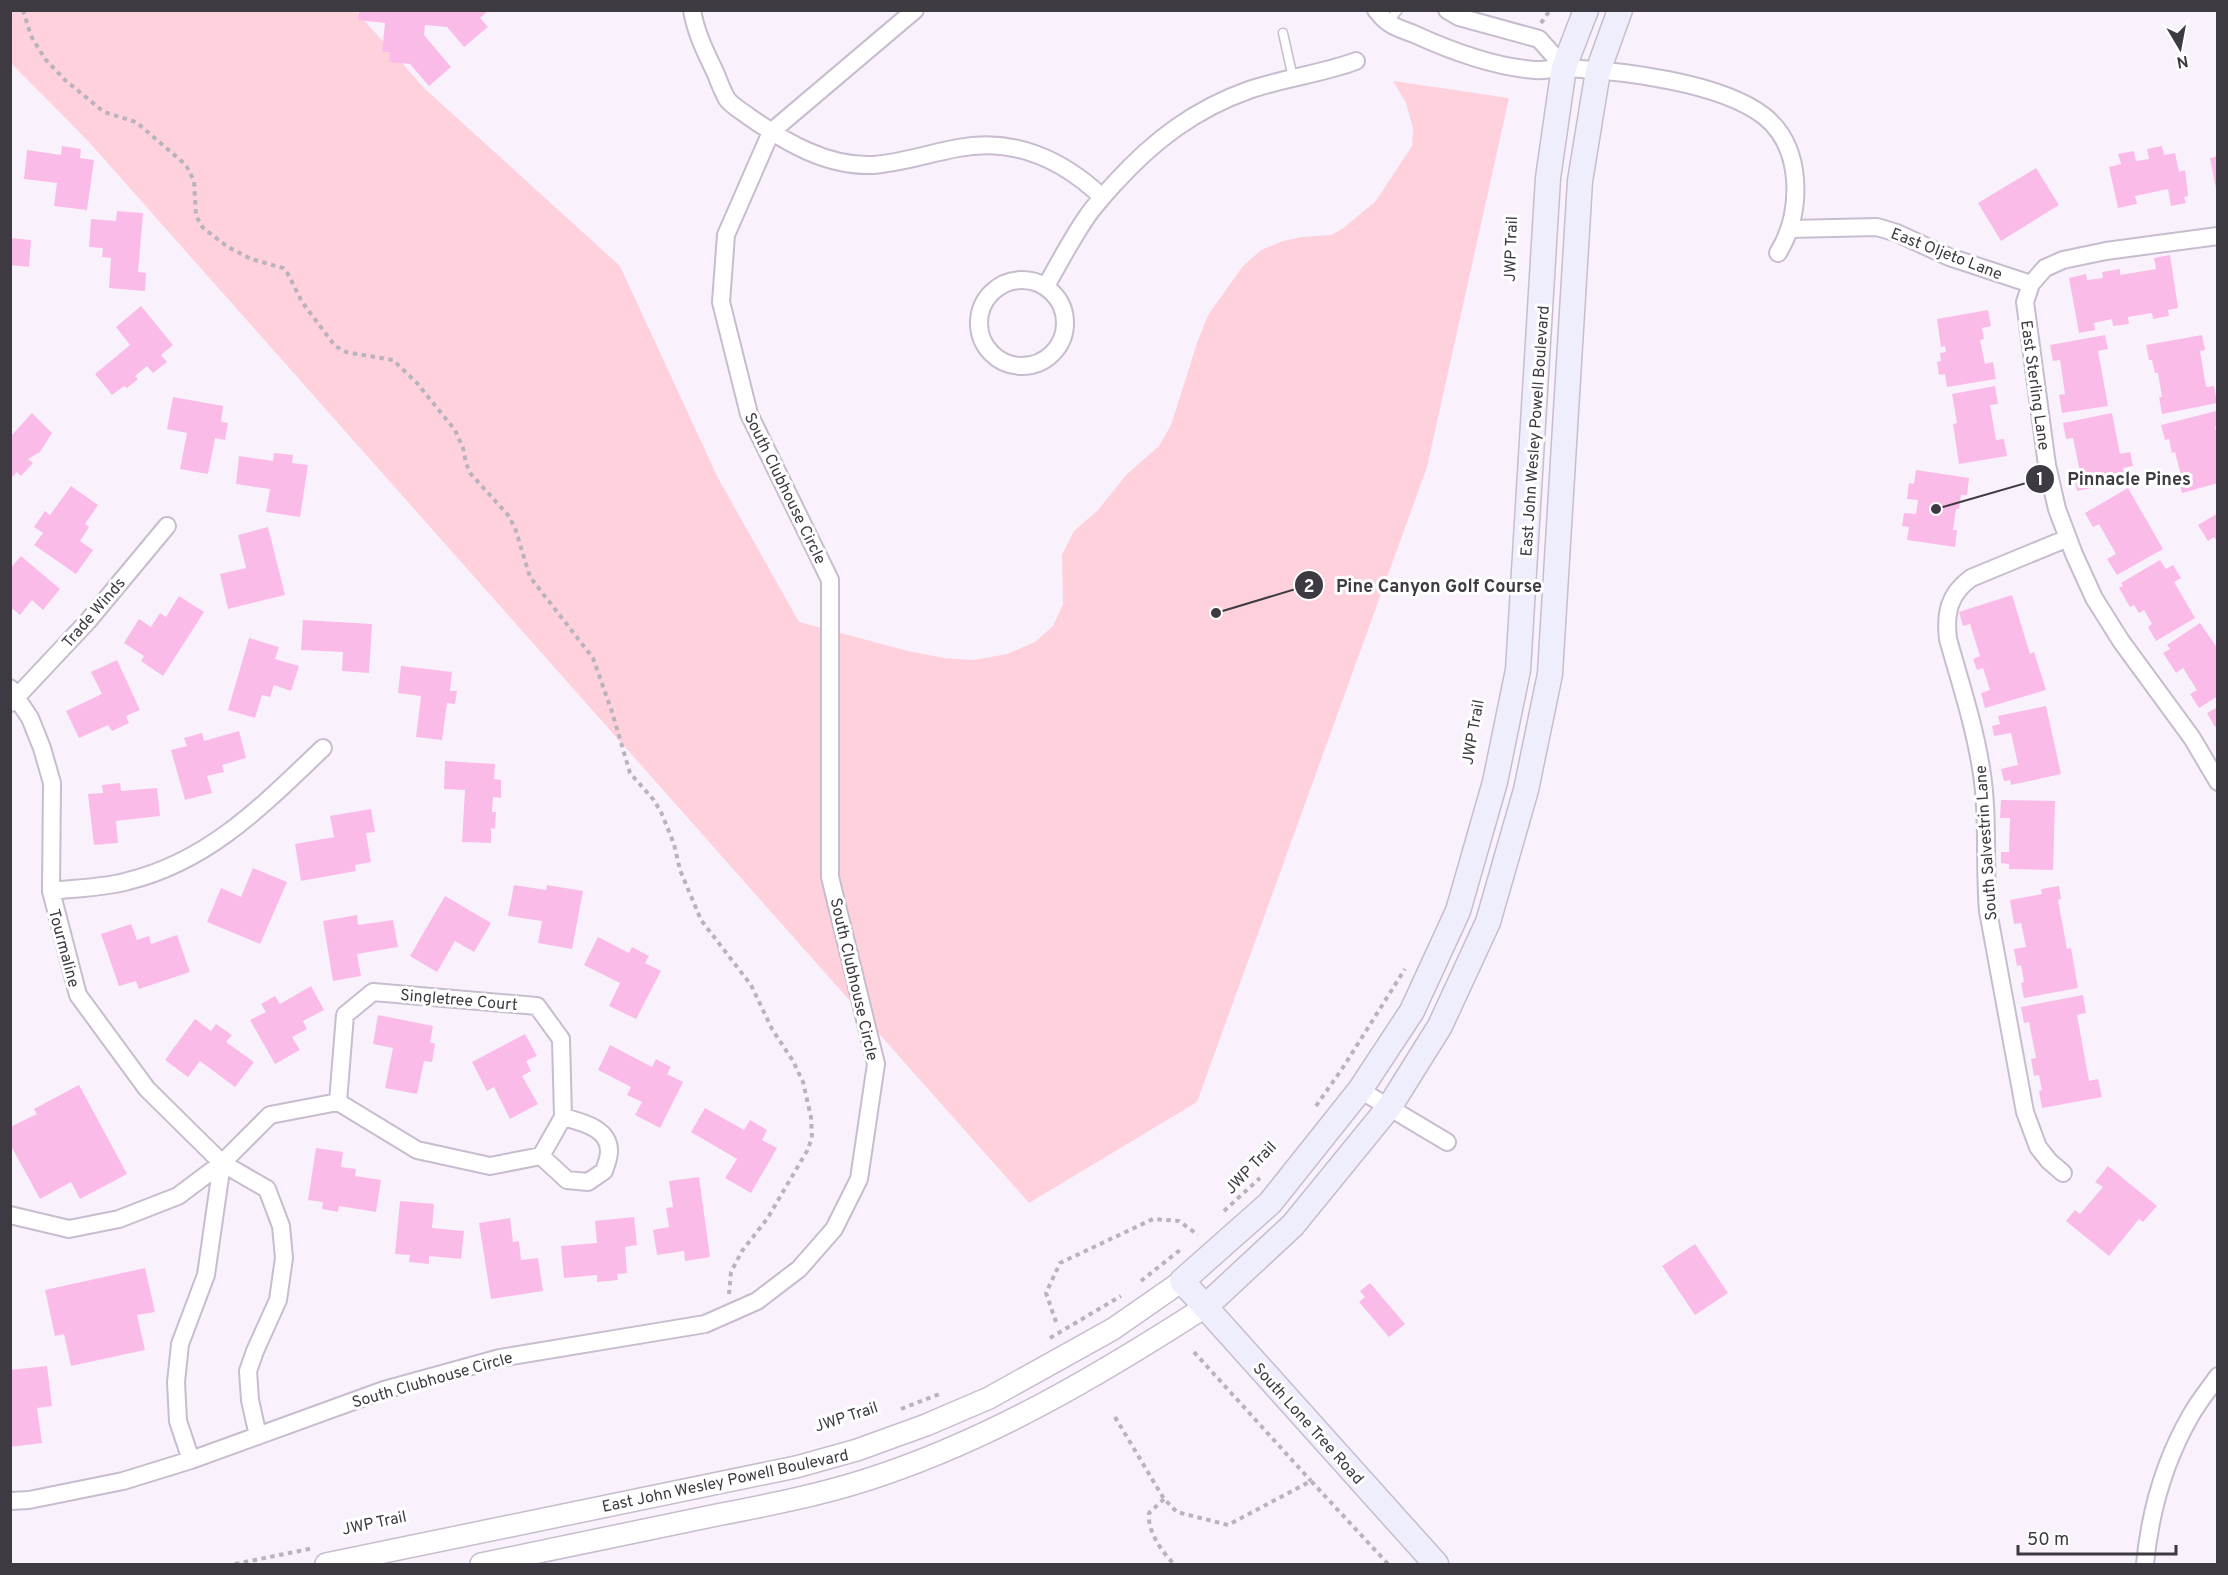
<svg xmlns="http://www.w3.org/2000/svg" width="2228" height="1575" font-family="Overpass,sans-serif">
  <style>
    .green { fill: #fed1dd }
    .building { fill: #fbbbe8 }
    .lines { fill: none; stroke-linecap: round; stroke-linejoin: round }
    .service-casing { stroke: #c8bcce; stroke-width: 11 }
    .minor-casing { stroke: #c8bcce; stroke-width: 20 }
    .tertiary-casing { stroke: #c8bcce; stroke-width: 24 }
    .secondary-casing { stroke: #c8bcce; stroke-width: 27 }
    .path { stroke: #b9b3bd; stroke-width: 4; stroke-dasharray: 4.5 4.5; stroke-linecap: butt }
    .service { stroke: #fff; stroke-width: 8 }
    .minor { stroke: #fff; stroke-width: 16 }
    .tertiary { stroke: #fff; stroke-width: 21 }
    .secondary { stroke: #efeefd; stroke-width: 24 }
    .labels { text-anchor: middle; stroke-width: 6; stroke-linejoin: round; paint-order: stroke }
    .street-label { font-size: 16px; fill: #3e3a41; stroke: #fff }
    .leader { fill: none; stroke: #3e3a41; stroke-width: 2 }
    .callout-dot { fill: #3e3a41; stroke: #fff; stroke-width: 2 }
    .mark-label { font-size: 18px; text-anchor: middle; font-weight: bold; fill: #fff }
    .callout-label { font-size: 18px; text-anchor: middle; font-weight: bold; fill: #3e3a41; stroke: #fff; stroke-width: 6; stroke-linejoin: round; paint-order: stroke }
  </style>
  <rect width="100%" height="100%" fill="#f9f2fd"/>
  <path class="green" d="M10 11H356L424 88 620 266 718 478 799 622 908 651 944 658 974 660 1007 654 1035 642 1053 626 1063 604 1062 555 1074 531 1098 510 1126 475 1159 446 1171 425 1197 343 1208 315 1243 266 1261 250 1283 241 1302 237 1331 235 1342 229 1375 202 1412 146 1413 128 1406 103 1393 81 1509 98 1427 467 1197 1102 1029 1203 88 141 11 63Z"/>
  <path class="building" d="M359 10H489L480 18 488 27 464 47 447 27 425 25 424 35 451 67 429 86 410 64 389 62 390 52H382L385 23 358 20Z
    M62 146 81 149 80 158 94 160 87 210 54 206 57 183 24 179 27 150 61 155Z
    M2162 146 2164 155 2175 153 2179 172 2185 170 2188 196 2184 197 2186 203 2171 206 2168 189 2135 196 2137 204 2118 208 2109 167 2121 164 2118 154 2134 151 2136 161 2149 159 2147 149Z
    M2218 156V189H2216L2210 158Z
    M2036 168 2059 205 2001 241 1978 203Z
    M117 211 143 213 138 272 146 273 145 291 109 288 111 258 102 257 103 248 89 247 91 219 116 221Z
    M10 238 31 240 29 267 10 265Z
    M2170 255 2178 308 2168 310 2169 316 2153 319 2152 313 2128 317 2129 324 2113 326 2112 319 2094 323 2095 330 2079 333 2069 278 2086 274 2087 280 2103 278 2102 272 2120 269V275L2156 269 2154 258Z
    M141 306 173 345 161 355 167 362 153 373 147 366 135 376 138 379 127 388 124 386 112 395 95 374 130 345 116 327Z
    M1988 310 1991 326 1982 328 1984 339 1980 340 1985 364 1993 362 1996 379 1947 387 1945 374 1939 375 1937 362 1941 361 1940 353 1946 352 1945 346 1941 347 1937 319Z
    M2105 335 2108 349 2098 351 2108 406 2062 413 2059 395 2065 394 2060 360 2053 361 2050 345Z
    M2202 335 2205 350 2200 351 2206 387 2214 386 2217 403 2162 414 2159 397H2162L2158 373H2155L2152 360H2149L2146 345Z
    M1995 386 1998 404 1990 405 1996 440 2004 439 2007 456 1959 464 1953 424 1957 423 1952 394Z
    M173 397 223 406 221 422 228 423 225 440 215 438 208 474 180 469 187 433 167 429Z
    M2216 411 2218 426 2215 427 2218 437V483L2182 493 2178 477 2181 476 2175 452 2172 453 2169 439 2165 440 2161 425Z
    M32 413 52 433 40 452 28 459 33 463 21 476 17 472 10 479V437Z
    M2112 413 2120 454 2130 452 2133 466 2123 468 2126 481 2077 491 2073 473 2080 472 2073 438 2066 439 2063 423Z
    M274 453 293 455 292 463 308 465 300 517 266 512 270 489 236 484 239 456 273 461Z
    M1916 470 1969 478 1967 495H1961L1959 509H1956L1953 530H1957L1955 547 1907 540 1909 527 1902 526 1904 513 1916 514 1918 500 1907 499 1909 483 1914 484Z
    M71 486 98 505 85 524 89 527 80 541 93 550 76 574 34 545 43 533 34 527 45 511 50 515Z
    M2128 488 2163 549 2117 575 2107 559 2116 554 2099 524 2093 527 2085 513Z
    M2218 513V542L2214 537 2208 541 2198 525Z
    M268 527 285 595 228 609 220 574 246 568 238 535Z
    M21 556 60 589 43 610 32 600 20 615 13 609 10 612V569Z
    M2160 560 2166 569 2173 565 2181 578 2174 582 2195 618 2156 641 2148 627 2152 624 2144 610 2139 613 2134 605 2130 607 2119 588 2123 586 2121 583Z
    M2012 595 2030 654 2034 652 2046 690 1985 708 1981 693 1990 690 1983 668 1977 670 1973 659 1980 656 1970 624 1963 626 1959 612Z
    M179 596 204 612 163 676 141 661 144 656 124 643 139 619 151 627 160 613 166 617Z
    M303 620 372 624 369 673 342 671 343 652 301 650Z
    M2200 623 2218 649V696L2199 708 2190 694 2197 690 2183 668 2176 673 2163 653 2170 649 2167 645Z
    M249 638 279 647 275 659 299 666 291 691 274 685 270 697 262 695 255 718 228 710Z
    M117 660 140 710 126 716 129 723 112 731 108 725 79 738 66 711 102 694 91 672Z
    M401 666 452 672 450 691H457L455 704 447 703 442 740 416 737 421 696 398 693Z
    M2046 706 2061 774 2011 785 2010 780 2004 781 2001 769 2018 765 2011 733 1994 736 1992 726 2000 724 1998 716Z
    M2218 707V725L2215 727 2207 713Z
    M239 731 246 758 222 765 224 772 207 776 212 793 185 800 171 750 187 746 184 738 202 733 204 741Z
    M445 761 495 764 494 779 501 780V798L493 797 492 812H496L495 829 491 828V843L462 842 465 790 444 789Z
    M120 783 121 791 157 788 160 816 116 821 118 843 94 845 88 794 103 793 102 785Z
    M2001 800 2055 801 2053 870 2009 869V864L2001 863V852H2009L2010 818H2000Z
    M371 809 375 832 366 833 371 862 355 865 356 871 301 881 295 844 334 837 330 816Z
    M253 868 287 882 260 944 207 922 221 888 241 897Z
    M514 885 546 890 547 885 583 891 572 949 538 943 542 921 508 916Z
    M2059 886 2061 899 2058 900 2067 949 2071 948 2078 988 2024 998 2021 983 2024 982 2021 965 2017 966 2014 949 2026 947 2021 923 2014 924 2010 900 2042 894 2041 889Z
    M445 896 491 923 474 952 455 941 437 972 410 956Z
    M357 915 358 925 393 920 398 947 357 954 361 976 333 981 323 921Z
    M131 924 137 940 149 936 151 944 177 935 190 972 139 989 136 981 119 986 101 934Z
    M598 937 629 953 632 947 649 956 645 963 661 971 636 1019 609 1006 620 983 584 965Z
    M311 986 324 1010 303 1021 307 1029 292 1037 300 1050 275 1064 250 1020 266 1012 261 1004 275 996 280 1004Z
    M2083 995 2086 1013 2077 1015 2089 1081 2098 1079 2102 1097 2042 1108 2039 1091 2042 1090 2039 1075 2034 1076 2031 1059 2036 1058 2029 1022 2024 1023 2021 1007Z
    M378 1015 433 1026 430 1042 435 1044 432 1062 424 1061 417 1094 385 1088 393 1048 373 1044Z
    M195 1019 211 1031 216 1024 232 1035 226 1042 254 1062 235 1087 200 1061 188 1077 165 1060Z
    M525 1034 537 1056 526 1061 531 1071 522 1076 538 1104 510 1119 494 1087 487 1091 472 1062Z
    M610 1045 652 1067 656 1059 671 1067 667 1074 683 1082 660 1128 635 1115 642 1102 627 1095 631 1087 598 1070Z
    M79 1085 127 1174 80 1199 71 1182 40 1199 10 1144V1127L37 1114 34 1109Z
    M705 1108 744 1130 750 1120 767 1130 762 1140 777 1148 751 1193 725 1178 737 1159 691 1132Z
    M316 1148 343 1152 341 1167 356 1169 355 1176 381 1180 376 1212 339 1206 338 1212 322 1209 323 1202 308 1200Z
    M2108 1166 2157 1206 2143 1222 2139 1219 2109 1256 2066 1221 2075 1210 2080 1214 2103 1187 2095 1182Z
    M699 1177 710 1257 685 1261 684 1251 657 1255 653 1230 669 1227 666 1208 673 1207 669 1181Z
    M400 1201 434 1204 432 1228 464 1231 461 1259 429 1256V1264L409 1262 410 1255 395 1254Z
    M634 1217 637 1245 625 1247 627 1273 617 1274 618 1280 597 1282V1275L564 1278 561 1246 597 1243 595 1221Z
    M510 1218 513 1242 519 1241 521 1260 538 1258 543 1291 491 1299 479 1223Z
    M1695 1244 1728 1293 1695 1315 1662 1266Z
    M145 1268 155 1312 137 1315 145 1350 71 1366 64 1334 55 1336 45 1290Z
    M1370 1283 1405 1324 1389 1337 1359 1302 1365 1297 1360 1291Z
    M47 1366 52 1406 37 1408 42 1443 10 1447V1370Z"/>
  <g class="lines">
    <defs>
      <path id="service" d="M1388 22 1398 10
        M1283 33 1293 78"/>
      <path id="minor" d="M692 10C696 34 706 53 716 74 719 82 723 92 727 99 732 106 742 111 748 116 785 142 827 167 873 165 902 163 930 153 958 148 1014 137 1063 160 1102 197
        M1376 10C1380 15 1384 20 1389 23 1396 28 1406 31 1414 34 1451 51 1494 67 1535 70 1546 71 1556 67 1567 68 1622 71 1720 82 1764 116 1784 132 1793 154 1795 179 1797 206 1792 230 1778 253
        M1447 10 1459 17 1539 39 1564 67
        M1790 229 1877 227 1897 233 1949 257 2031 284
        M2218 236 2106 251 2063 260 2045 268 2031 284 2025 302 2047 465 2057 509 2074 554 2094 598 2121 641 2192 738 2218 782
        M979 323a43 43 0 1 1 86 0a43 43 0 1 1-86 0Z
        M1046 286C1059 263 1071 240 1086 218 1094 206 1105 194 1115 183 1153 141 1195 109 1249 90 1284 78 1321 74 1356 61
        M10 688 30 718 42 748 52 783 51 891 78 995 147 1089 222 1163 267 1189 281 1226 284 1258 278 1300 255 1351 248 1371 250 1400 258 1436
        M11 703 88 621 167 526
        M51 891C76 888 104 888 128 881 210 861 264 804 323 748
        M1360 1090 1447 1142
        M541 1156 567 1180 588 1182 604 1171C606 1165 609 1158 609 1152 610 1128 581 1122 563 1117
        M2063 1173 2049 1161 2038 1147 2025 1112 1988 911C1984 863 1989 815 1981 768 1974 724 1960 682 1948 639 1945 613 1949 594 1971 578L2068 538
        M10 1215 69 1229 119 1219 178 1196 222 1163 270 1115 338 1102 417 1150 490 1166 541 1156 563 1117 561 1039 537 1006 373 992 345 1015 338 1102
        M191 1460 178 1421 176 1382 180 1344 206 1275 222 1163
        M10 1501 29 1500 123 1481 191 1460 384 1390 500 1358 705 1324 757 1301 799 1269 834 1229 859 1179 876 1064 830 877V580L749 414 721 302 726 235 771 132 915 10
        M2145 1564C2150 1512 2165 1460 2191 1415 2199 1401 2209 1389 2218 1376"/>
      <path id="tertiary" d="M326 1564 796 1467 857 1450 926 1425 989 1398 1113 1329 1182 1281
        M481 1564C558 1548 635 1532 712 1516 763 1506 816 1496 866 1480 988 1441 1098 1376 1205 1307"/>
      <path id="secondary" d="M1205 1307 1293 1225 1390 1106 1440 1026 1488 922 1526 790 1550 674 1580 181 1598 71 1620 10
        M1436 1564 1182 1281 1270 1203 1360 1090 1412 1011 1458 911 1495 782 1518 670 1548 178 1564 67 1586 10"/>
    </defs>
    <use href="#service" class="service-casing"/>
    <use href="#minor" class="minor-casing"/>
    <use href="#tertiary" class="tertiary-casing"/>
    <use href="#secondary" class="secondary-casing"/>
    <path class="path" d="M23 10 31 36 45 59 65 80 104 112 136 122 186 165 194 181 196 216 203 228 228 247 251 259 283 268 288 274 302 302 335 346 346 352 393 360 417 383 455 430 463 448 466 463 470 473 508 515 515 528 530 577 593 658 612 712 630 773 653 799 661 812 674 844 680 870 701 920 751 985 772 1029 793 1061 803 1082 811 1117 812 1138 807 1151 767 1219 742 1251 731 1272 729 1294
      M1541 23 1550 10
      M1316 1106 1342 1069 1405 969
      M1224 1211 1260 1178
      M1141 1281 1180 1250
      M1056 1322 1046 1293 1060 1263 1153 1219 1179 1221 1198 1235
      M1050 1338 1121 1296
      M1194 1352 1311 1481
      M901 1409 942 1393
      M1115 1417 1164 1499 1177 1512 1228 1525 1311 1481 1388 1564
      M1164 1499 1149 1513C1147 1531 1162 1552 1174 1564
      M235 1564 314 1548"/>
    <use href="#service" class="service"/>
    <use href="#minor" class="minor"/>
    <use href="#tertiary" class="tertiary"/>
    <use href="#secondary" class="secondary"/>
  </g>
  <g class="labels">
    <g class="street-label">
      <text transform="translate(1510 249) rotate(-88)" y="6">JWP Trail</text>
      <text transform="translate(1947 253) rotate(21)" y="6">East Oljeto Lane</text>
      <text transform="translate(2036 385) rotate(82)" y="6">East Sterling Lane</text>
      <text transform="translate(1534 431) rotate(-86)" y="6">East John Wesley Powell Boulevard</text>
      <text transform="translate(786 488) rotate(64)" y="6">South Clubhouse Circle</text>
      <text transform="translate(93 612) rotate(-49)" y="6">Trade Winds</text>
      <text transform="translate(1472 732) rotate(-80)" y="6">JWP Trail</text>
      <text transform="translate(1985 843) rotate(-94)" y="6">South Salvestrin Lane</text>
      <text transform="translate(65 948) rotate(75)" y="6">Tourmaline</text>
      <text transform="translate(855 979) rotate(77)" y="6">South Clubhouse Circle</text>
      <text transform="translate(459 999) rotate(5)" y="6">Singletree Court</text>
      <text transform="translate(1250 1167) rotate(-46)" y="6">JWP Trail</text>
      <text transform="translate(432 1379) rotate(-16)" y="6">South Clubhouse Circle</text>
      <text transform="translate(846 1416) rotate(-18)" y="6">JWP Trail</text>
      <text transform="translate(1309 1423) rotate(48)" y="6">South Lone Tree Road</text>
      <text transform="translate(725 1480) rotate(-12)" y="6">East John Wesley Powell Boulevard</text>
      <text transform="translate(374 1522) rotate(-12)" y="6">JWP Trail</text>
    </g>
  </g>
  <path class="leader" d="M1936 509L2040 479M1216 613L1309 585"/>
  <g class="callout-dot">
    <circle cx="1936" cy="509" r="6"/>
    <circle cx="1216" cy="613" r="6"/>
    <circle cx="2040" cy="479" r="15"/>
    <circle cx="1309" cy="585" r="15"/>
  </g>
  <g class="mark-label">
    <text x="2040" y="485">1</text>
    <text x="1309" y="592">2</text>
  </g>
  <g class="callout-label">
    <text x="2129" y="485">Pinnacle Pines</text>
    <text x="1439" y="592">Pine Canyon Golf Course</text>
  </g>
  <rect width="2228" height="1575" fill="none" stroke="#3e3a41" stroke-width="24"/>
  <g transform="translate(2180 48) rotate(170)" stroke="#ffffff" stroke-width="4.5" paint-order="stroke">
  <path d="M0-4.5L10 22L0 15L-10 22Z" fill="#3e3a41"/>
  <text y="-9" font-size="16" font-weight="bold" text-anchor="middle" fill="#3e3a41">N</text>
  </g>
  <path d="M2018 1545v9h158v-9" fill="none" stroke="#3e3a41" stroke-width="3"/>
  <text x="2027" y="1545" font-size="18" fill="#3e3a41" stroke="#ffffff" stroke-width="4.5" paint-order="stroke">50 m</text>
</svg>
